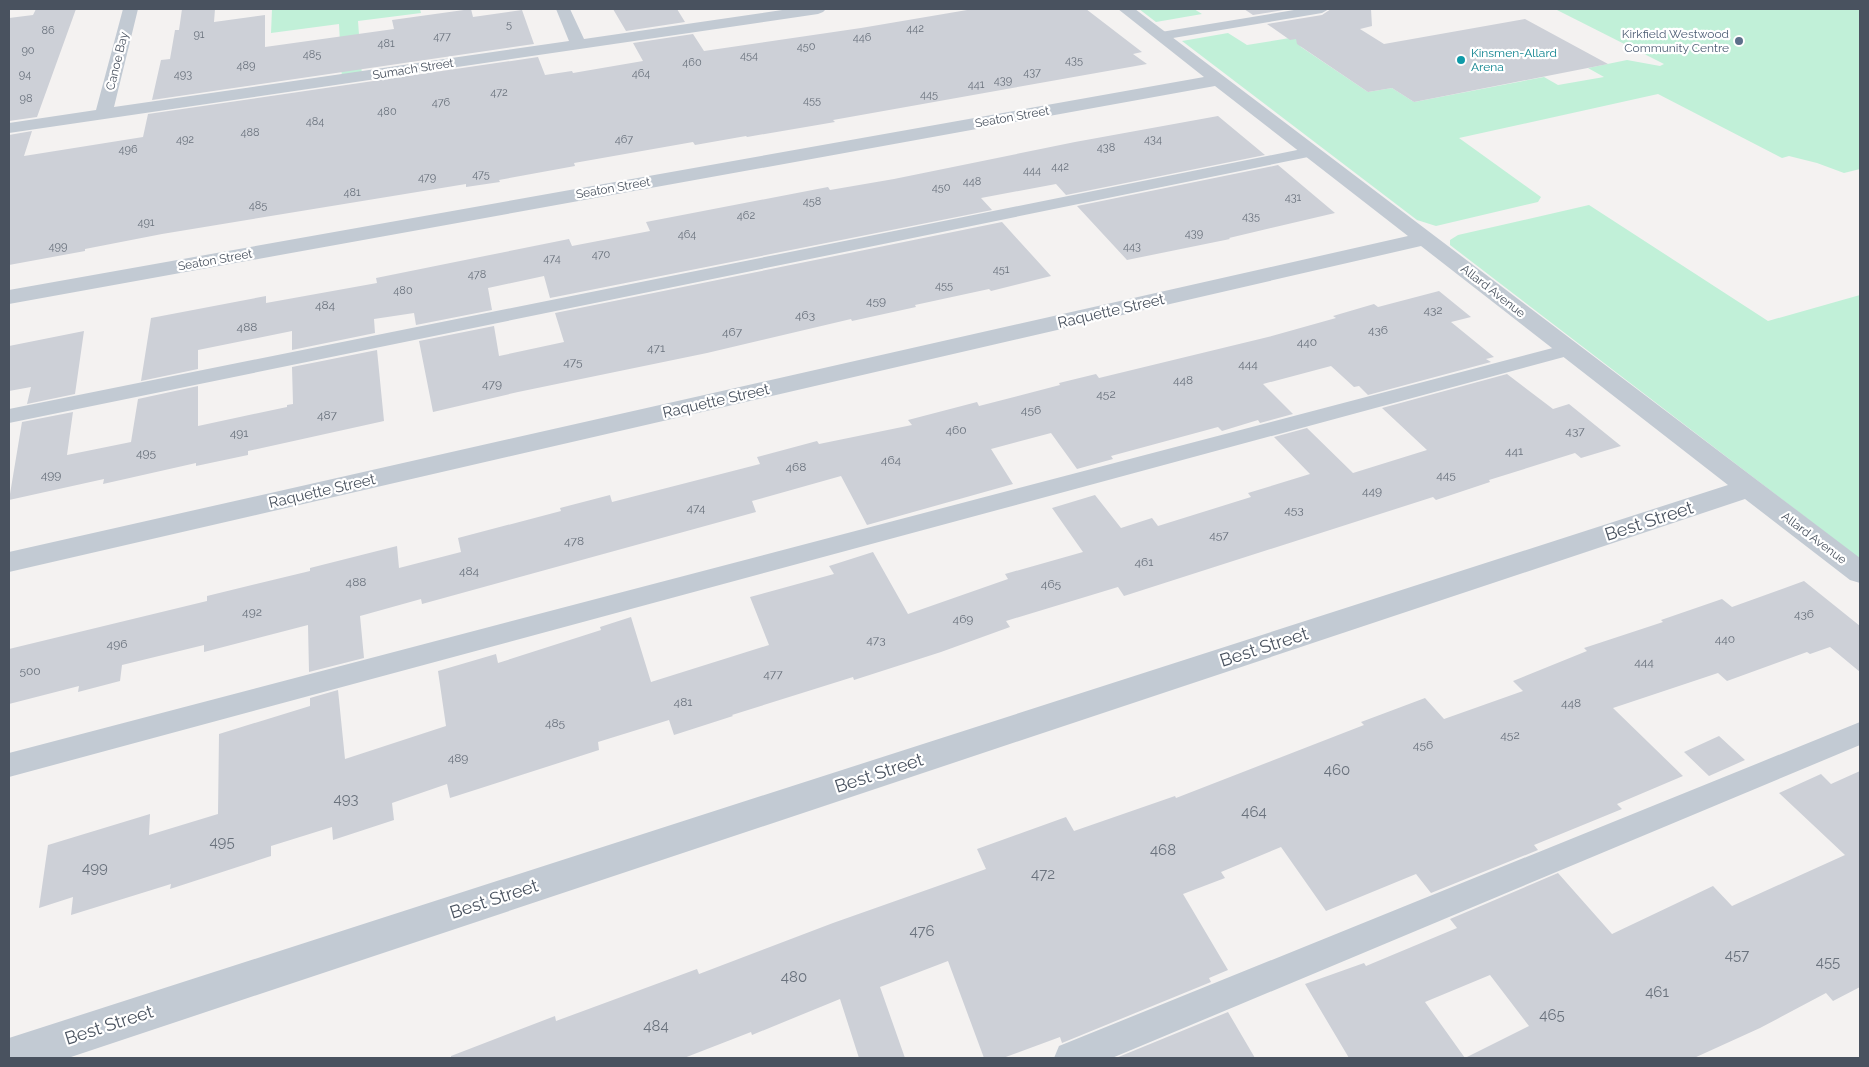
<svg xmlns="http://www.w3.org/2000/svg" width="1869" height="1067" font-family="Raleway,sans-serif">
  <style>
    .green { fill: #c1f0d8 }
    .building { fill: #cdd0d7 }
    .lines { fill: none; stroke-linecap: round; stroke-linejoin: round }
    .service { fill: #c2cad3; fill-rule: evenodd }
    .minor { fill: #c2cad3; fill-rule: evenodd }
    .service-dot { fill: #5c6f8a; stroke: #fff; stroke-width: 2 }
    .culture-dot { fill: #0f9aa8; stroke: #fff; stroke-width: 2 }
    .labels { text-anchor: middle; stroke-width: 4.5; stroke-linejoin: round; paint-order: stroke }
    .far-number-label { font-size: 11px; fill: #6a727d }
    .far-service-label { font-size: 12px; fill: #4e5e75; stroke: #fff; text-anchor: end }
    .far-culture-label { font-size: 12px; fill: #0d838f; stroke: #fff; text-anchor: start }
    .far-street-label { font-size: 12px; fill: #49525f; stroke: #fff }
    .number-label { font-size: 12px; fill: #6a727d }
    .street-label { font-size: 15px; fill: #49525f; stroke: #fff }
    .near-number-label { font-size: 15px; fill: #6a727d }
    .near-street-label { font-size: 18px; fill: #49525f; stroke: #fff }
  </style>
  <rect width="100%" height="100%" fill="#f4f2f1"/>
  <path class="green" d="M272 9H420L421 13 358 21 362 76 342 80 339 24 271 33Z
    M1139 9H1194L1202 14 1156 22Z
    M1555 9H1860V169L1844 173 1817 163 1789 156 1782 158 1658 94 1459 138 1541 197 1538 202 1436 226 1417 220 1182 41 1228 33 1247 45 1296 37 1301 47 1368 92 1392 88 1414 102 1544 77 1558 85 1604 77 1588 68 1627 60 1660 66 1664 64Z
    M1589 205 1768 321 1860 295V559L1450 245V240L1458 235Z"/>
  <path class="building" d="M36 9H76L37 117 9 121V18L33 15Z
    M182 9H215L214 22 265 15V47L394 29 392 20 471 9 473 17 522 10 534 44 152 100 161 60 170 59 175 30H179Z
    M613 9H677L685 22 626 31Z
    M973 9H1086L1142 52 1133 54 1147 64 833 120 835 122 747 137 746 136 695 145 693 142 574 163 575 166 499 180 500 182 466 187V184L162 234 85 249V251L9 265V135L32 131 24 156 143 137 148 114 538 57 545 75 572 71 573 73 643 61 633 43 693 34 704 51 861 28Z
    M1244 9H1290L1253 15Z
    M1331 9H1371L1372 26 1360 29 1384 44 1525 19 1608 64 1414 102 1392 88 1368 92 1297 44 1296 39 1290 40 1267 24 1322 15Z
    M1218 116 1265 155 1066 195 1056 184 981 198 992 210 550 298 544 276 488 288 492 310 416 325 414 313 374 319 375 333 292 350V331L198 350V369L141 381 151 318 266 296V303L377 283 376 278 569 239 572 246 650 231 646 222 828 187 830 190 894 179 1075 142Z
    M1278 165 1335 213 1229 238 1230 239 1127 260 1077 206Z
    M1002 222 1051 276 991 291 989 289 915 305 916 307 852 321 851 319 707 353 518 392 433 412 419 341 494 326 499 356 564 342 555 313Z
    M1439 291 1471 317 1451 322 1494 357 1486 359 1491 362 1368 395 1359 386 1354 387 1331 366 1263 384 1293 414 1260 423 1258 420 1222 431 1218 427 1111 456 1113 459 1077 469 1051 433 991 449 1013 484 867 525 841 476 752 501 756 512 422 604 421 599 360 616 364 658 309 672 308 625 204 652V645L122 665 120 681 78 692 79 686 9 704V649L207 601V596L310 571V568L397 546 399 568 461 552 458 538 561 511 560 508 610 495 612 502 760 464 757 457 817 441 819 444 912 425 908 420 977 402 979 406 1060 385 1059 383 1096 374 1099 378 1268 337 1336 318 1333 316 1374 304 1378 307Z
    M84 331 75 394 27 404 31 387 9 391V346Z
    M377 350 384 421 248 451V455L196 466V463L103 484 104 479 9 500 22 422 73 412 67 455 131 442 138 399 198 386V426L287 407V405L293 404 292 367Z
    M1507 374 1553 409 1569 404 1621 446 1581 458 1575 453 1489 480 1490 482 1436 500 1433 497 1124 596 1118 587 1006 621 1010 627 941 652 854 680 853 677 732 715 733 716 674 735 669 720 598 742 599 750 450 798 447 784 392 803 394 820 333 840 332 827 271 846V856L170 889 171 884 71 915 73 897 39 908 48 845 150 814 149 835 218 814 219 734 310 706V698L338 690 345 759 446 726 438 671 496 654 498 663 601 630 600 627 631 617 651 682 769 645 750 597 834 574 829 566 873 552 908 614 1008 579 1005 574 1083 552 1052 508 1095 495 1121 528 1152 518 1158 526 1251 497 1248 493 1310 474 1274 437 1307 428 1353 473 1427 450 1382 408Z
    M1804 581 1860 626V672L1830 647 1810 654 1807 652 1727 681 1718 673 1613 708 1683 776 1617 804 1622 809 1534 845 1538 850 1431 893 1416 874 1326 911 1281 847 1221 872 1225 878 1183 894 1228 970 1209 978 1211 982 1062 1043 1060 1037 1003 1058H984L948 961 880 987 905 1058H859L840 999 752 1035 751 1032 684 1058H451V1056L555 1016 556 1021 697 969 699 974 833 923 986 869 977 849 1066 817 1074 831 1175 796 1176 798 1364 725 1361 722 1425 698 1444 719 1523 691 1513 681 1587 651 1584 648 1663 622 1661 620 1722 599 1732 607Z
    M1719 736 1745 760 1709 776 1684 752Z
    M1860 771V987L1833 1001 1826 993 1760 1028 1694 1058H1465L1529 1026 1490 975 1425 1002 1465 1058H1349L1305 984 1364 963 1366 966 1457 928 1450 919 1558 873 1612 934 1713 886 1732 906 1845 855 1779 793 1821 774 1831 784Z
    M1228 1012 1255 1058H1116Z"/>
  <g class="lines">
    <path class="service" d="M1300 9H1329L1322 13 1161 40 1154 36 1161 32Z
      M1312 147 1318 149 1320 152 1318 155 9 423V409Z
      M1568 344 1575 346 1578 350 1575 354 9 777V753Z
      M1860 722V745L1112 1058H1054L1059 1046Z"/>
    <path class="minor" d="M123 9H138L114 107 569 41 556 9H570L584 39 789 9H826L823 12 818 14 9 133V123L96 110Z
      M1118 9H1135L1860 558V583L1850 580 1745 499 68 1058H9V1038L1728 485 1421 246 9 572V552L1408 236 1215 86 9 304V290L1204 77Z"/>
  </g>
  <circle class="service-dot" cx="1739" cy="41" r="5"/>
  <circle class="culture-dot" cx="1461" cy="60" r="5"/>
  <g class="labels">
    <g class="far-number-label">
      <text x="509" y="28">5</text>
      <text x="915" y="32">442</text>
      <text x="48" y="34">86</text>
      <text x="199" y="38">91</text>
      <text x="442" y="40">477</text>
      <text x="862" y="41">446</text>
      <text x="386" y="47">481</text>
      <text x="806" y="50">450</text>
      <text x="28" y="54">90</text>
      <text x="312" y="58">485</text>
      <text x="749" y="59">454</text>
      <text x="1074" y="64">435</text>
      <text x="692" y="66">460</text>
      <text x="246" y="69">489</text>
      <text x="1032" y="76">437</text>
      <text x="641" y="77">464</text>
      <text x="25" y="78">94</text>
      <text x="183" y="78">493</text>
      <text x="1003" y="84">439</text>
      <text x="976" y="88">441</text>
      <text x="499" y="96">472</text>
      <text x="929" y="98">445</text>
      <text x="26" y="102">98</text>
      <text x="812" y="104">455</text>
      <text x="441" y="106">476</text>
      <text x="387" y="115">480</text>
      <text x="315" y="125">484</text>
      <text x="250" y="136">488</text>
      <text x="185" y="143">492</text>
      <text x="624" y="143">467</text>
      <text x="1153" y="143">434</text>
      <text x="1106" y="151">438</text>
      <text x="128" y="153">496</text>
      <text x="1060" y="170">442</text>
      <text x="1032" y="174">444</text>
      <text x="481" y="178">475</text>
      <text x="427" y="181">479</text>
      <text x="972" y="185">448</text>
      <text x="941" y="191">450</text>
      <text x="352" y="196">481</text>
      <text x="1293" y="201">431</text>
      <text x="812" y="205">458</text>
      <text x="258" y="209">485</text>
      <text x="746" y="219">462</text>
      <text x="1251" y="220">435</text>
      <text x="146" y="226">491</text>
      <text x="1194" y="237">439</text>
      <text x="687" y="238">464</text>
      <text x="58" y="250">499</text>
      <text x="1132" y="250">443</text>
      <text x="601" y="258">470</text>
      <text x="552" y="262">474</text>
      <text x="1001" y="273">451</text>
      <text x="477" y="278">478</text>
      <text x="944" y="289">455</text>
      <text x="403" y="294">480</text>
    </g>
    <g class="far-service-label">
      <text x="1729" y="38">Kirkfield Westwood<tspan x="1729" dy="14">Community Centre</tspan></text>
    </g>
    <g class="far-culture-label">
      <text x="1471" y="57">Kinsmen-Allard<tspan x="1471" dy="14">Arena</tspan></text>
    </g>
    <g class="far-street-label">
      <text transform="translate(117 61) rotate(-76)" y="4">Canoe Bay</text>
      <text transform="translate(413 69) rotate(-9)" y="4">Sumach Street</text>
      <text transform="translate(1012 117) rotate(-10)" y="4">Seaton Street</text>
      <text transform="translate(613 188) rotate(-10)" y="4">Seaton Street</text>
      <text transform="translate(215 260) rotate(-10)" y="4">Seaton Street</text>
      <text transform="translate(1493 291) rotate(38)" y="4">Allard Avenue</text>
      <text transform="translate(1814 538) rotate(37)" y="4">Allard Avenue</text>
    </g>
    <g class="number-label">
      <text x="876" y="305">459</text>
      <text x="325" y="309">484</text>
      <text x="1433" y="314">432</text>
      <text x="805" y="319">463</text>
      <text x="247" y="331">488</text>
      <text x="1378" y="334">436</text>
      <text x="732" y="336">467</text>
      <text x="1307" y="346">440</text>
      <text x="656" y="352">471</text>
      <text x="573" y="366">475</text>
      <text x="1248" y="368">444</text>
      <text x="1183" y="384">448</text>
      <text x="492" y="388">479</text>
      <text x="1106" y="398">452</text>
      <text x="1031" y="414">456</text>
      <text x="327" y="419">487</text>
      <text x="956" y="434">460</text>
      <text x="1575" y="435">437</text>
      <text x="239" y="437">491</text>
      <text x="1514" y="455">441</text>
      <text x="146" y="457">495</text>
      <text x="891" y="464">464</text>
      <text x="796" y="471">468</text>
      <text x="51" y="479">499</text>
      <text x="1446" y="479">445</text>
      <text x="1372" y="495">449</text>
      <text x="696" y="512">474</text>
      <text x="1294" y="514">453</text>
      <text x="1219" y="539">457</text>
      <text x="574" y="545">478</text>
      <text x="1144" y="566">461</text>
      <text x="469" y="575">484</text>
      <text x="356" y="586">488</text>
      <text x="1051" y="588">465</text>
      <text x="252" y="616">492</text>
      <text x="1804" y="618">436</text>
      <text x="963" y="623">469</text>
      <text x="1725" y="643">440</text>
      <text x="876" y="644">473</text>
      <text x="117" y="648">496</text>
      <text x="1644" y="666">444</text>
      <text x="30" y="675">500</text>
      <text x="773" y="678">477</text>
      <text x="683" y="706">481</text>
      <text x="1571" y="707">448</text>
      <text x="555" y="727">485</text>
      <text x="1510" y="739">452</text>
      <text x="1423" y="749">456</text>
      <text x="458" y="762">489</text>
    </g>
    <g class="street-label">
      <text transform="translate(1111 311) rotate(-13)" y="5">Raquette Street</text>
      <text transform="translate(716 401) rotate(-13)" y="5">Raquette Street</text>
      <text transform="translate(322 491) rotate(-13)" y="5">Raquette Street</text>
    </g>
    <g class="near-number-label">
      <text x="1337" y="775">460</text>
      <text x="346" y="804">493</text>
      <text x="1254" y="817">464</text>
      <text x="222" y="847">495</text>
      <text x="1163" y="855">468</text>
      <text x="95" y="873">499</text>
      <text x="1043" y="879">472</text>
      <text x="922" y="936">476</text>
      <text x="1737" y="960">457</text>
      <text x="1828" y="967">455</text>
      <text x="794" y="982">480</text>
      <text x="1657" y="997">461</text>
      <text x="1552" y="1020">465</text>
      <text x="656" y="1031">484</text>
    </g>
    <g class="near-street-label">
      <text transform="translate(1649 521) rotate(-18)" y="6">Best Street</text>
      <text transform="translate(1264 647) rotate(-18)" y="6">Best Street</text>
      <text transform="translate(879 773) rotate(-18)" y="6">Best Street</text>
      <text transform="translate(494 899) rotate(-18)" y="6">Best Street</text>
      <text transform="translate(109 1025) rotate(-18)" y="6">Best Street</text>
    </g>
  </g>
  <rect width="1869" height="1067" fill="none" stroke="#49525f" stroke-width="20"/>
</svg>
